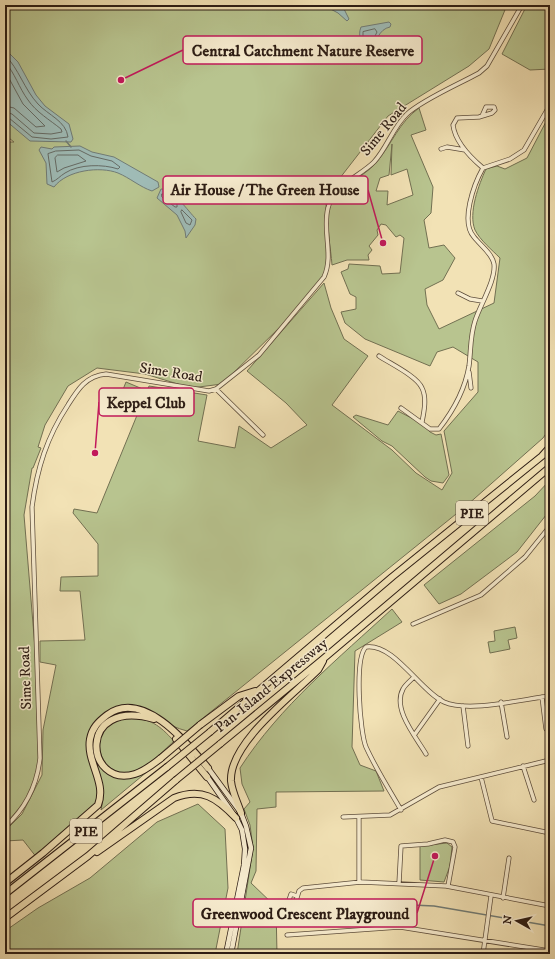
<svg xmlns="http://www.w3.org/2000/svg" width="555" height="959" font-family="'IM FELL DW Pica',serif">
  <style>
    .green { fill: #b8c48f; stroke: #727052; fill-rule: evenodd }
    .water { fill: #9fbcb7; stroke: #717c76 }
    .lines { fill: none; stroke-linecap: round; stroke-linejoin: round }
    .shore { stroke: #666c66; stroke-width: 1 }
    .stream { stroke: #717c76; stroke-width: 1.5 }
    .street-casing { stroke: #5e4e3c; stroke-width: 5 }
    .secondary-casing { stroke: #2c1c14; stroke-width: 6 }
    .highway-casing { stroke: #2c1c14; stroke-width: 8 }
    .street { stroke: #f7eccf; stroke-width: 3.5 }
    .secondary { stroke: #f7eccf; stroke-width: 4.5 }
    .highway { stroke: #f2e2b5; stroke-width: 6 }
    .highway-bridge-casing { stroke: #2c1c14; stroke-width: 8; stroke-linecap: butt }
    .highway-bridge { stroke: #f2e2b5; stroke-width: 6 }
    .labels { text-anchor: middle; stroke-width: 3; stroke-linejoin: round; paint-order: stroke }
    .shield { fill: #f7eccf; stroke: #695a4c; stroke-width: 1 }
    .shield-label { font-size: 14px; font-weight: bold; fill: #2c1c14 }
    .street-label { font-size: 15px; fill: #2c1c14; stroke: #f7eccf }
    .leader { fill: none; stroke: #c2185b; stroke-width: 1.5 }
    .callout-dot { fill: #c2185b; stroke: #f7eccf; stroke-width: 1.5 }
    .callout { fill: #f7eccf; stroke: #c2185b; stroke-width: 1.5 }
    .callout-label { font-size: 16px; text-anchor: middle; font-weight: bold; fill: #2c1c14 }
  </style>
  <rect width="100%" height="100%" fill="#f2e2b5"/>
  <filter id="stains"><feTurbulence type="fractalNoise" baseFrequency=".005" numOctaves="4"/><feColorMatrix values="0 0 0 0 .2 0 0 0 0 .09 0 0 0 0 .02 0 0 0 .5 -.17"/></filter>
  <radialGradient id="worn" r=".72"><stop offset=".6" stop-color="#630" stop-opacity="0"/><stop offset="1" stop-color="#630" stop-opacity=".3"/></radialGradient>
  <path class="green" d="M5 5H507L489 49 469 66 388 116 326 196 327 271 311 292 282 325 222 384 191 388 145 374 97 368 68 386 45 425 38 447 41 448 33 468H32L24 515 35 648 39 764 34 783 25 801 5 825V139L9 142H14L5 135Z
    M527 5H550V69L530 70 502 54Z
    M419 108 426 130 411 135 433 187 431 213 424 220 429 248 444 245 455 258 443 280 425 289 427 305 439 329 494 303 500 258C492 250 480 240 475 230 468 213 479 184 486 169L497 166 505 169 527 158 550 114V428L543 438 466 506 187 731C167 726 151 713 133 709 125 707 114 711 108 716 80 738 95 768 103 797L37 858 23 840 5 841V831L22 814 42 775 43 730 56 665 40 662V641L85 640 80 591H60L61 577 98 576V544L73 513 74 509 97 513 149 386 207 395 198 441 235 448 239 426 271 448 307 425 286 403 247 371 324 283 331 308 344 339 368 356 332 405 392 450 416 473 442 490 452 473 444 431 478 392V362L453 347 437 352 430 366 365 339 345 323 341 312 356 309V297L350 294 341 272 348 269 349 264 380 266 382 274 400 273 404 238 400 235 396 237 386 225 381 224 377 230 378 235 369 246 372 250 368 255 369 260H347L332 265C331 249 325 221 330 206 338 185 362 179 376 163 392 144 399 122 419 108ZM392 144 391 175 407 169 413 195 387 205 388 191H376L380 178 389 175Z
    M126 382 145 390 137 410 118 402Z
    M398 411 421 423 430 432 436 435 441 434 449 475 443 483 431 481 425 477 392 446 382 441 353 417 356 415 388 425Z
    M550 480V510L517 552 461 594 439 604 424 585 535 496Z
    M392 609 402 622 355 651 352 747 360 765 376 771 384 791 276 792V807L257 809 256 871 251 883 276 907 277 954H237L253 848 250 825 244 809 250 802 242 784 240 768C280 706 339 658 392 609Z
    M515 627 517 638 508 640 510 649 490 653 488 642 495 641 494 631Z
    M127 718C151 718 159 725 174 741 161 753 145 771 126 773 104 774 91 744 105 728 110 722 120 720 127 718Z
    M95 759H97L107 771 133 777 148 771 101 810C106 791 100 777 95 759Z
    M198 804 225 829 228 888 215 954H5V931L38 908 90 878 157 822Z
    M447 843 452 847 450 866 444 882 420 880V846Z"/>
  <path class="water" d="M323 5H340L344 9 349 19 347 21 338 13Z
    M389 22 391 24 390 27C379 29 375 42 373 52L368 55 364 53C363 43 357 37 361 27Z
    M5 49 18 62 36 95 45 106 69 124 73 139 71 142 30 141 5 120Z
    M80 146 92 152 114 157 158 182 159 187 152 191C140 187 130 178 118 173 100 166 67 170 54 187L47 184 46 163 39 150 41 147 52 149 54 147Z
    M161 189C173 189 188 211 196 219L195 225 186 238 185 231 177 215 157 198Z"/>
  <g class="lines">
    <path class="shore" d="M375 29 377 32 371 44H368L363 37V32Z
      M5 55C19 69 24 89 38 104 48 115 66 121 68 137L51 139 32 137 9 118 5 117
      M5 62C15 73 19 88 28 100 36 112 50 120 61 129L62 132 51 134 34 133 12 114 5 112
      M5 71 23 104 45 126 36 127 14 108 5 106
      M56 151 79 150 91 156 112 161 120 167 118 169C103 164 79 164 65 173 60 176 57 180 52 182L48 154Z
      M58 155H78L86 161 64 168 57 172 55 158Z
      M162 194H165L177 204V207H175L162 197Z
      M182 210 192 220 190 225 186 223 181 212Z"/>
    <path class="stream" d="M66 141 71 147
      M304 908 368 903 434 906 550 926"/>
    <defs>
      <path id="street" d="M482 116 486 107H494L495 110 492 113 479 117 457 118 453 125C455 142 470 157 483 168
        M441 149 447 147 465 150
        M458 293 470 299 482 301
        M379 356C389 363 417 376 422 388 427 398 424 412 422 422
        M469 372 471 388
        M216 389 263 435
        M401 408 430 429H439C453 411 465 390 469 366 471 351 470 336 475 321 480 305 496 280 494 264 492 253 480 245 474 237 460 222 474 184 483 168L510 159 524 150 550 105
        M413 624 481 595 525 557 550 526
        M414 677C410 681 405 685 403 689 392 709 416 737 426 754
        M542 697 546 729
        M501 702 507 737
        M463 706 468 746
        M415 734 440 699
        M523 766 534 800
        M481 777 492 821 550 833
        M401 810C389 789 376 769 366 747 360 733 354 658 366 647 394 643 420 691 444 702 469 713 523 699 550 696
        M343 817 390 815 439 787 550 760
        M5 827C26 808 37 786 40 758L32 507C37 468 47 437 68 405 78 389 86 376 106 374L209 391 216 389 259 355 324 277C334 255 322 231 328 208 333 185 359 177 374 162 387 148 393 127 407 114 422 100 459 84 479 73L487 66 522 5
        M359 882V817
        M399 883 401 846 428 844 445 840 453 842 455 847 448 886
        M297 896 291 894 289 900 293 903 296 901 299 891 303 888 361 882 446 886 550 906
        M503 898 509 858
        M287 935 400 927 550 951
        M483 954 491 896"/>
      <path id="secondary" d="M208 768 241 813 246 826 251 848 231 954
        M206 775 236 818 242 830 245 849 244 865 226 954"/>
      <path id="highway" d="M154 719C76 697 85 789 135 774 145 771 153 764 161 758
        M200 725 239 696 255 691
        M210 732 392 577 542 456 550 447
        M176 739 207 777
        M220 744 323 659 550 467
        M241 813C238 803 232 792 231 781 229 743 292 696 318 670L323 661
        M97 852 174 798C202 787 217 798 236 818
        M5 883 43 853 98 805C107 782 86 762 90 739 92 728 98 722 107 715 143 688 188 744 208 768
        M5 894 167 767
        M5 918 88 856 176 780"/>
    </defs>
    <use href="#street" class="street-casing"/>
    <use href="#secondary" class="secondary-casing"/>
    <use href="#highway" class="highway-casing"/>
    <use href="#street" class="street"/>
    <use href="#secondary" class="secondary"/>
    <use href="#highway" class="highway"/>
    <defs>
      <path id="highway-bridge" d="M161 758 200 725
        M167 767 210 732
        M176 780 220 744"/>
    </defs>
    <use href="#highway-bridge" class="highway-bridge-casing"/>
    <use href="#highway-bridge" class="highway-bridge"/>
  </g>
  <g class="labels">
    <g class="shield">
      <rect x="456" y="501" width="32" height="24" rx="3"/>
      <rect x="70" y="819" width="32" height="24" rx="3"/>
    </g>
    <g class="shield-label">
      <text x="472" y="518">PIE</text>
      <text x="86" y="836">PIE</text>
    </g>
    <g class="street-label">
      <text transform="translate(383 129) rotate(-51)" y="5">Sime Road</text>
      <text transform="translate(171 372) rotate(9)" y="5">Sime Road</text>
      <text transform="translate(25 678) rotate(-92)" y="5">Sime Road</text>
      <text transform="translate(271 685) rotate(-39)" y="5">Pan-Island Expressway</text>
    </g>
  </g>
  <path class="leader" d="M121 80L183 50M383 243L368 190M95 453L99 402M435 856L417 913"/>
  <g class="callout-dot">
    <circle cx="121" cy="80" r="4"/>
    <circle cx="383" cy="243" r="4"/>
    <circle cx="95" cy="453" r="4"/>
    <circle cx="435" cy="856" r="4"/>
  </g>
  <g class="callout">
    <rect x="183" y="36" width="239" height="28" rx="4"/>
    <rect x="163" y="176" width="205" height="28" rx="4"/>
    <rect x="99" y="388" width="95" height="28" rx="4"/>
    <rect x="193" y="899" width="224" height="28" rx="4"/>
  </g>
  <g class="callout-label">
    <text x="303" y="56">Central Catchment Nature Reserve</text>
    <text x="265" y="195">Air House / The Green House</text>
    <text x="146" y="408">Keppel Club</text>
    <text x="305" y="919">Greenwood Crescent Playground</text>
  </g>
  <rect width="555" height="959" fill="none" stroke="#f2e2b5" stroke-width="20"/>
  <rect x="6" y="6" width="543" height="947" fill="none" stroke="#2c1c14" stroke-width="2"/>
  <rect x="10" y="10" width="535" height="939" fill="none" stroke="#2c1c14"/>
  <g transform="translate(517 921) rotate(278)" stroke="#f7eccf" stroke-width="3" paint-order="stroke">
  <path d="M0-3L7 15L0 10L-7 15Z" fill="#2c1c14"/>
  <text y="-6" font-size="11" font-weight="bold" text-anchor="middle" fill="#2c1c14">N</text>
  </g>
  <rect width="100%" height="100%" filter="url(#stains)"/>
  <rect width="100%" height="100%" fill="url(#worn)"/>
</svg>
